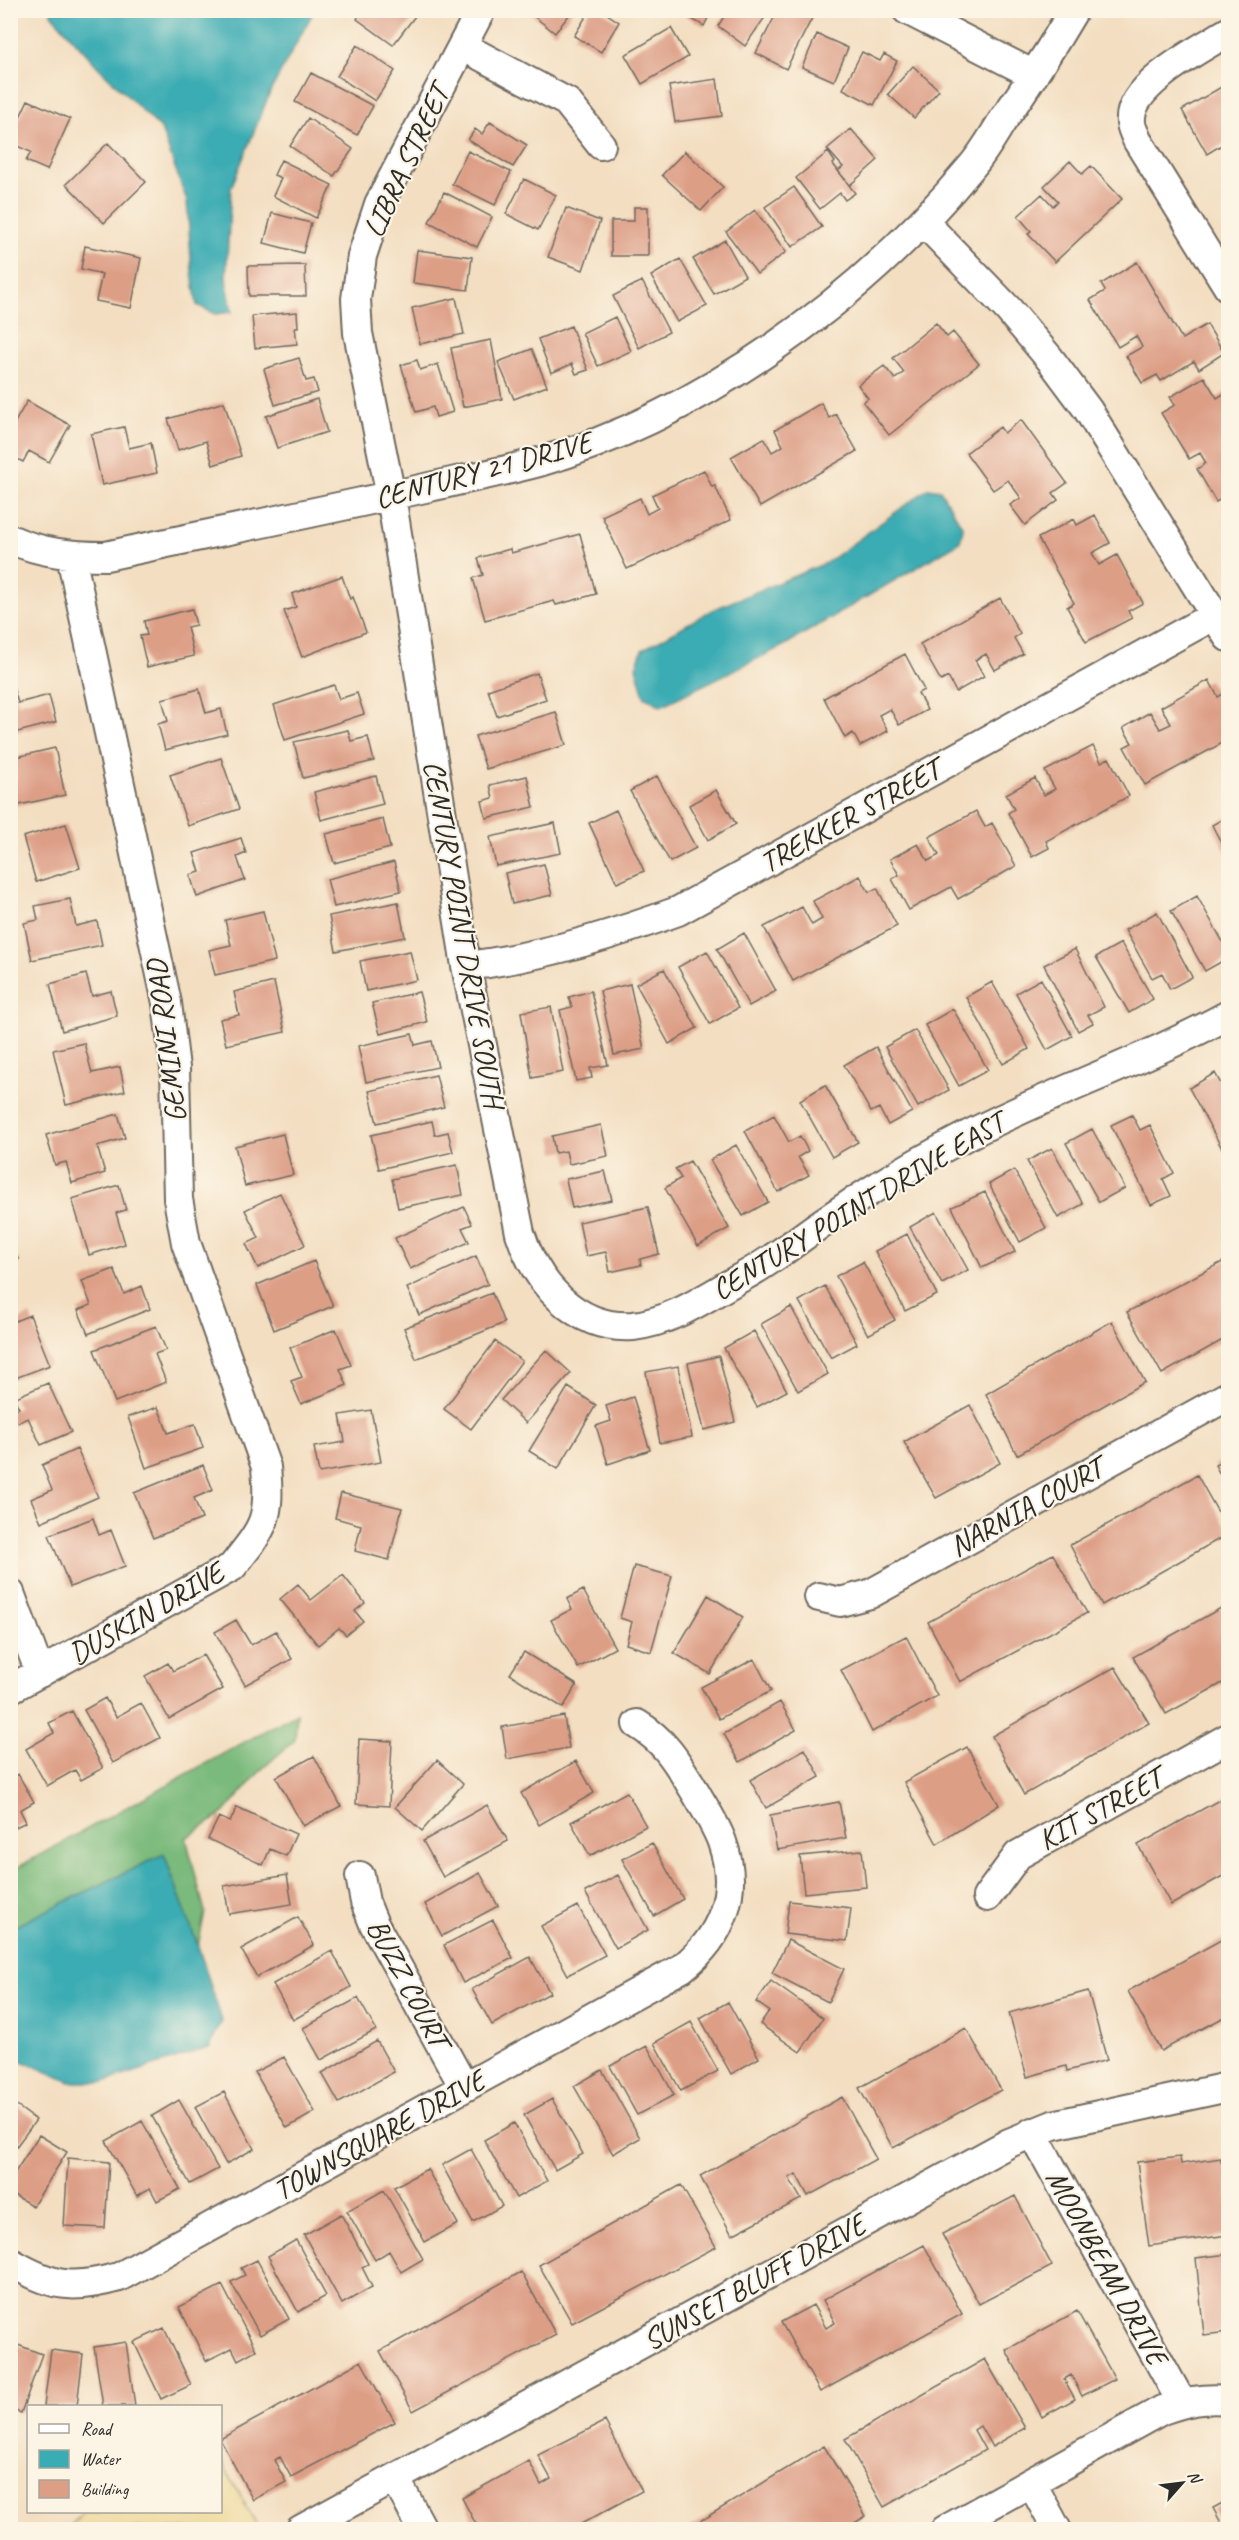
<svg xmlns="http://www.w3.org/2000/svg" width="1239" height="2540" font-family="Caveat,sans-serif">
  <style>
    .forest { fill: #7aba7b; stroke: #527253; stroke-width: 1.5 }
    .sand { fill: #eeda9e; stroke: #8c8264; stroke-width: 1.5 }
    .water { fill: #3aacb3; stroke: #326c6f; stroke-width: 1.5 }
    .building { fill: #dd9e86 }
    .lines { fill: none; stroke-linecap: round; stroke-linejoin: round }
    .street-casing { stroke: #716a60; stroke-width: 32 }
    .street { stroke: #fff; stroke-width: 28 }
    .labels { text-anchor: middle; stroke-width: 4.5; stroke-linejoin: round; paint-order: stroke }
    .street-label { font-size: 30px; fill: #2b2b2b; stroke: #fcf5e5 }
  </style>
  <rect width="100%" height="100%" fill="#fcf5e5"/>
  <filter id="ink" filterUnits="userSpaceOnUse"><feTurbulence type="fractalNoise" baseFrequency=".0167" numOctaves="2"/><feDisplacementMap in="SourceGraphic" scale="12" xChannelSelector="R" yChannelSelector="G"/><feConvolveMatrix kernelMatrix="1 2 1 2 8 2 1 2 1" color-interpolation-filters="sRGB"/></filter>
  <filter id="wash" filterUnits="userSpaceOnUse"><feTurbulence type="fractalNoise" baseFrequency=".008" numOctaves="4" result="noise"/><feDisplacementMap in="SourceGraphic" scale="24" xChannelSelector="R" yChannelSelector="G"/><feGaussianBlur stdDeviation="1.35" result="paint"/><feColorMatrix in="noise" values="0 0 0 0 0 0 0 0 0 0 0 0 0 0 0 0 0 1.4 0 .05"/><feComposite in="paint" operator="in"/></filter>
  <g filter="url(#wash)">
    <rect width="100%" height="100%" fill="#f3dec1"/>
    <path class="forest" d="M297 1713 295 1740 262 1769 224 1813 186 1838 205 1912 198 1946 164 1854 11 1928V1871Z"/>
    <path class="sand" d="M221 2461 259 2529H67L85 2512H220Z"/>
    <path class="water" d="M51 11H314L271 90 231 188 226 278 232 312 215 314 197 305 192 273 187 201 161 129 98 67 51 14Z
      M929 488 940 490 963 528 960 542 783 646 661 706 644 696 636 667 642 650 712 610 826 563Z
      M164 1854 198 1946 222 2021 209 2048 104 2082H70L11 2056V1928Z"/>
    <g id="blocks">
      <path class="building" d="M362 10H408L415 16 393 45 357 19Z
        M526 10H573L555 33Z
        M590 10H601L619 22 601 52 574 36Z
        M676 10H712L704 26Z
        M728 10H770L745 46 718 26Z
        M778 10H797L812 18 786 69 756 53Z
        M671 28 688 57 642 84 625 55Z
        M817 34 848 48 834 81 802 67Z
        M357 45 395 71 375 101 337 76Z
        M862 52 880 61 884 54 897 61 874 105 843 89Z
        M913 66 939 90 914 118 888 94Z
        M311 73 373 106 357 135 295 102Z
        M717 79 722 116 675 122 669 86Z
        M1228 83V141L1207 154 1182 110Z
        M28 100 70 119 47 170 26 161 31 152 10 143V138Z
        M308 118 353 149 334 176 290 146Z
        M490 122 527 145 513 167 468 140 475 129 482 134Z
        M851 129 878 160 850 185 838 171 843 167 827 149Z
        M108 143 146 182 104 223 66 184Z
        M468 151 511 172 495 205 452 184Z
        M685 151 723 187 701 211 662 175Z
        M828 152 835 162 833 164 855 193 845 200 840 193 820 209 796 178Z
        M281 160 332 185 316 218 273 196 281 178 274 175Z
        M1070 161 1082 174 1091 166 1122 199 1055 262 1028 234 1031 231 1018 216 1042 194 1053 206 1058 201 1044 186Z
        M524 179 556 195 538 230 506 214Z
        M794 187 822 227 792 247 765 207Z
        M444 192 492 217 477 247 429 222Z
        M634 207H648V256H611V221H634Z
        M566 208 600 221 583 270 548 257Z
        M755 210 786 252 757 274 726 232Z
        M272 213 311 223 303 253 264 243Z
        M725 240 745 276 714 294 693 259Z
        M85 246 141 258 131 308 96 301 102 274 81 269Z
        M417 250 472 257 468 290 413 283Z
        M680 259 707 306 677 322 651 276Z
        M1137 262 1182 339 1207 324 1224 353 1199 369 1194 361 1161 381 1157 375 1142 383 1126 356 1142 347 1136 336 1118 347 1090 300 1105 291 1101 284Z
        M305 265 306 296H249L248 266Z
        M642 281 669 332 639 348 613 296Z
        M456 298 464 334 420 344 412 308Z
        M297 312 298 327H295L297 344 255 348 252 316Z
        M615 317 631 351 598 366 582 333Z
        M936 323 947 337 953 332 979 364 889 435 863 402 868 398 858 385 884 366 895 379 904 372 893 358Z
        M571 326 588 370 576 374 572 364 551 373 538 339Z
        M491 340 502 399 463 407 451 348Z
        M532 349 547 386 514 399 498 362Z
        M299 358 306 381 314 379 318 392 275 405 264 369Z
        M417 360 420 370 438 364 453 412 436 417 433 407 416 412 401 365Z
        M1204 377 1217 398 1225 393 1228 399V495L1216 502 1197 469 1206 463 1200 453 1189 459 1161 413 1175 405 1170 397Z
        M317 399 327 432 277 448 266 416Z
        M27 401 70 425 49 462 29 451 23 462 10 455V431Z
        M224 402 241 456 213 465 206 441 178 450 168 419Z
        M821 403 829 418 836 414 857 451 760 507 731 457 764 438 772 452 783 446 775 430Z
        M1021 420 1067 483 1053 493 1058 500 1025 525 1010 505 1021 498 1008 480 993 490 966 453 1000 427 1004 433Z
        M124 427 129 448 151 443 157 473 102 485 91 434Z
        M704 470 712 487 715 486 731 520 627 569 602 516 640 498 647 514 658 508 652 495Z
        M1095 515 1110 543 1092 553 1099 565 1117 555 1143 603 1128 611 1132 618 1086 642 1067 607 1074 603 1038 538 1074 519 1077 525Z
        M580 534 596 594 556 605 554 601 485 620 473 578 483 575 478 558 510 549 511 553Z
        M342 576 350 599 353 597 366 632 302 657 284 611 296 607 292 594Z
        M1000 598 1020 634 1014 638 1023 654 995 670 986 654 975 660 984 676 956 692 948 677 941 681 920 644Z
        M192 609 196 625 187 627 194 656 147 667 140 636 147 635 144 621Z
        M905 654 924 690 918 693 927 710 899 725 890 709 879 715 888 731 860 746 853 733 845 738 824 698Z
        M537 673 546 699 497 716 488 690Z
        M10 677 18 703 49 695 56 722 10 734Z
        M1209 680 1218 697 1225 693 1228 700V740L1145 785 1124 747 1132 743 1123 728 1150 712 1160 729 1171 724 1161 707Z
        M334 685 339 699 357 693 364 714 285 740 274 705Z
        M199 689 206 713 221 709 227 734 165 750 158 724 168 721 162 699Z
        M556 712 566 745 486 769 475 736Z
        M348 730 351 741 368 737 374 761 303 778 294 742Z
        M1093 746 1101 762 1109 758 1129 796 1046 841 1049 848 1032 857 1008 813 1014 809 1006 794 1035 778 1044 795 1055 789 1045 771Z
        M55 748 65 795 10 807V780L16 779 12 758Z
        M221 758 239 809 188 826 170 775Z
        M376 776 383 804 321 820 314 792Z
        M527 776 534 807 486 818 482 801 493 798 490 785Z
        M657 776 696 848 670 862 630 791Z
        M716 790 736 824 708 840 689 805Z
        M616 810 644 871 617 883 589 823Z
        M976 811 985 827 992 823 1016 866 958 899 951 887 909 910 892 879 899 875 890 859 918 844 928 861 939 855 929 837Z
        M1228 816V856L1212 825Z
        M383 819 390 848 334 863 326 834Z
        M555 823 561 853 496 866 490 837Z
        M66 824 80 868 36 882 23 837Z
        M241 838 246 853 237 857 245 880 197 897 190 875 200 872 194 853Z
        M394 862 401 891 334 907 327 879Z
        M544 864 552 895 512 904 505 873Z
        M860 876 869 892 877 888 897 926 793 981 764 927 802 907 812 925 822 919 813 901Z
        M1197 896 1228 951V958L1205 971 1171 911Z
        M70 899 76 926 97 921 102 945 32 960 24 923 38 920 35 906Z
        M398 902 405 937 336 951 329 916Z
        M263 911 275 961 215 975 209 950 231 945 225 920Z
        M1157 912 1192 977 1170 989 1162 973 1152 978 1125 930Z
        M744 933 776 991 749 1006 717 949Z
        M1121 943 1153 999 1129 1013 1096 957Z
        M1075 949 1104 1007 1088 1015 1093 1023 1078 1031 1044 965Z
        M410 951 417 980 366 991 360 961Z
        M707 951 738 1008 710 1024 678 967Z
        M664 969 697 1028 669 1044 636 984Z
        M86 974 92 996 111 991 117 1016 62 1031 50 984Z
        M1041 979 1072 1036 1047 1050 1016 993Z
        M274 982 285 1032 226 1045 220 1019 239 1015 234 992Z
        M992 982 1029 1049 1003 1064 966 997Z
        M630 984 644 1049 614 1055 600 991Z
        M591 991 608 1065 590 1068 592 1078 576 1081 560 1010 572 1007 569 997Z
        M419 992 427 1022 380 1034 372 1003Z
        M551 1007 563 1072 532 1078 521 1012Z
        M953 1009 988 1070 959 1086 925 1025Z
        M915 1030 949 1090 918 1107 885 1047Z
        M412 1034 415 1045 432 1041 438 1067 366 1082 358 1046Z
        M84 1043 92 1073 120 1067 125 1091 66 1105 53 1050Z
        M876 1047 912 1112 888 1125 879 1108 871 1112 844 1065Z
        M1215 1073 1228 1097V1147L1223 1150 1189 1088Z
        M436 1075 444 1107 377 1123 369 1091Z
        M825 1085 858 1142 832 1157 800 1100Z
        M118 1114 125 1138 97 1146 105 1173 72 1183 66 1162 55 1165 46 1135Z
        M774 1115 789 1142 800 1136 808 1151 798 1157 809 1175 778 1192 745 1131Z
        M1132 1115 1140 1130 1150 1125 1174 1173 1163 1179 1171 1196 1151 1205 1111 1125Z
        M432 1121 435 1135 448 1132 453 1152 379 1169 371 1135Z
        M601 1125 608 1156 569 1164 566 1151 555 1153 552 1136Z
        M1092 1129 1125 1188 1099 1202 1066 1143Z
        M283 1134 293 1175 245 1186 235 1146Z
        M736 1145 768 1202 743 1216 710 1160Z
        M1052 1148 1083 1204 1058 1218 1027 1161Z
        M690 1161 729 1228 698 1246 665 1188 681 1178 675 1169Z
        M457 1165 463 1195 398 1208 392 1179Z
        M1014 1170 1046 1228 1020 1242 989 1184Z
        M605 1171 612 1200 572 1208 566 1179Z
        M119 1185 126 1210 116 1213 125 1244 89 1255 72 1199Z
        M985 1192 1015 1252 982 1268 952 1207Z
        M280 1193 305 1245 258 1268 246 1244 259 1238 245 1210Z
        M464 1207 472 1224 462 1228 469 1242 410 1269 395 1238Z
        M648 1207 659 1254 640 1259 641 1265 610 1272 606 1252 586 1256 579 1222Z
        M936 1212 968 1270 942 1284 910 1227Z
        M907 1234 937 1295 905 1311 875 1251Z
        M10 1252 19 1259 10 1270Z
        M476 1256 488 1284 419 1315 407 1288Z
        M1228 1259V1337L1162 1374 1127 1312Z
        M314 1261 333 1306 274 1330 257 1285Z
        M863 1262 895 1320 868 1335 836 1276Z
        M114 1269 124 1294 142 1286 150 1309 88 1334 78 1310 91 1305 82 1281Z
        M825 1286 857 1344 831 1358 799 1301Z
        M492 1293 504 1323 416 1359 404 1328Z
        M791 1307 828 1374 798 1391 761 1324Z
        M30 1315 50 1365 10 1380V1323Z
        M1112 1321 1145 1382 1017 1455 986 1394Z
        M156 1326 166 1350 155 1354 166 1382 115 1402 94 1350Z
        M336 1329 351 1365 340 1369 347 1385 301 1404 291 1381 302 1377 290 1348Z
        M754 1331 787 1391 757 1407 724 1348Z
        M495 1341 522 1361 471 1429 444 1409Z
        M546 1350 571 1373 526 1423 501 1400Z
        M719 1356 735 1422 704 1430 688 1363Z
        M678 1366 692 1437 660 1443 646 1372Z
        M48 1383 71 1432 41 1445 28 1418 11 1425 10 1411 19 1408 14 1398Z
        M568 1387 596 1405 558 1469 529 1451Z
        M633 1397 650 1450 608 1464 596 1426 611 1421 606 1406Z
        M970 1405 1000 1463 936 1498 904 1442Z
        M158 1407 168 1433 195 1424 203 1448 146 1468 128 1417Z
        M371 1410 381 1462 319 1473 314 1447 345 1442 340 1415Z
        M77 1449 98 1497 41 1522 31 1499 52 1490 42 1465Z
        M1228 1458V1489L1215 1465Z
        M203 1465 213 1490 194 1498 202 1519 153 1538 134 1493Z
        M1197 1475 1228 1530V1534L1102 1605 1070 1545Z
        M341 1493 402 1508 389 1560 355 1551 361 1525 335 1518Z
        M93 1518 99 1535 111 1530 125 1566 70 1587 49 1535Z
        M1053 1554 1087 1613 960 1682 928 1622Z
        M634 1566 672 1576 651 1652 626 1644 632 1622 620 1618Z
        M343 1575 365 1603 355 1611 363 1621 346 1635 339 1628 318 1645 280 1599 298 1584 311 1600Z
        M583 1590 615 1648 578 1668 551 1620 572 1609 567 1599Z
        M708 1595 743 1617 710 1674 674 1653Z
        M1228 1604V1680L1166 1714 1133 1657Z
        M236 1620 251 1645 276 1631 292 1659 245 1685 215 1632Z
        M906 1636 937 1696 872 1732 841 1670Z
        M524 1652 577 1685 563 1708 510 1674Z
        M203 1655 223 1689 169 1719 145 1676 168 1663 173 1671Z
        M754 1659 771 1691 719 1719 701 1687Z
        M1115 1667 1149 1723 1024 1795 992 1736Z
        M105 1698 116 1717 141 1703 160 1738 113 1763 84 1710Z
        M780 1702 796 1730 740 1762 724 1734Z
        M72 1711 103 1768 81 1780 75 1770 47 1786 26 1749 54 1733 49 1723Z
        M564 1716 569 1748 507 1759 502 1727Z
        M359 1739 392 1741 389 1806 356 1804Z
        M967 1747 999 1805 937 1844 904 1782Z
        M805 1749 820 1777 766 1808 750 1780Z
        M314 1756 341 1806 303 1826 276 1777Z
        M437 1760 463 1784 422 1831 395 1807Z
        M576 1761 594 1793 539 1825 521 1793Z
        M18 1774 34 1802 20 1810 26 1822 10 1830V1779Z
        M627 1792 646 1826 590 1856 571 1822Z
        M1228 1795V1873L1171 1905 1138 1845Z
        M839 1802 846 1838 777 1850 770 1815Z
        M487 1805 508 1841 443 1877 423 1841Z
        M237 1807 296 1834 286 1856 270 1849 263 1865 208 1839 219 1817 230 1822Z
        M652 1843 683 1899 654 1916 622 1859Z
        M862 1850 866 1887 804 1893 800 1856Z
        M480 1873 498 1906 442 1936 425 1904Z
        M287 1875 292 1904 229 1914 224 1886Z
        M618 1875 648 1930 616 1948 585 1892Z
        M789 1901 851 1908 847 1941 785 1934Z
        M578 1906 605 1955 568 1975 541 1926Z
        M298 1917 314 1945 257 1977 241 1949Z
        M493 1920 513 1958 463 1983 444 1945Z
        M1228 1936V2015L1161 2051 1128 1991Z
        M788 1940 844 1969 828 2002 772 1973Z
        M332 1951 351 1987 293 2020 273 1984Z
        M530 1957 550 1993 492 2025 472 1989Z
        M771 1981 823 2018 800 2052 760 2024 769 2011 756 2002Z
        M1088 1991 1107 2060 1067 2071 1066 2066 1027 2077 1009 2013Z
        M358 1998 376 2030 321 2060 303 2028Z
        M728 2002 759 2058 731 2074 700 2018Z
        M691 2022 718 2071 681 2091 654 2043Z
        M966 2028 1001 2090 893 2148 859 2088Z
        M377 2041 394 2072 339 2103 322 2073Z
        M647 2046 674 2095 637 2115 610 2066Z
        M284 2057 315 2112 287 2128 255 2072Z
        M602 2070 640 2138 613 2154 574 2086Z
        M224 2092 254 2149 226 2164 195 2107Z
        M842 2097 876 2159 808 2196 796 2174 789 2178 801 2199 732 2235 700 2176Z
        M552 2099 583 2154 555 2170 524 2115Z
        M179 2100 218 2169 190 2184 152 2116Z
        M10 2101 36 2120 10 2155Z
        M142 2121 180 2189 157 2201 150 2188 137 2196 106 2141Z
        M514 2123 547 2181 516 2198 484 2140Z
        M39 2135 67 2152 33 2206 10 2193V2180Z
        M471 2149 502 2206 473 2222 442 2165Z
        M1180 2157 1181 2164 1221 2158V2162L1228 2161V2235L1149 2246 1137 2162Z
        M68 2158 109 2162 105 2228 64 2226Z
        M427 2169 458 2224 425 2242 394 2187Z
        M681 2185 716 2247 572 2323 539 2265Z
        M384 2190 423 2259 401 2272 389 2251 375 2260 347 2211Z
        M1015 2196 1052 2266 979 2304 942 2234Z
        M341 2214 368 2264 362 2267 372 2287 342 2304 304 2235Z
        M296 2240 326 2296 298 2312 268 2256Z
        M924 2245 962 2314 820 2392 781 2322 813 2305 826 2328 835 2323 823 2300Z
        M1228 2254V2332L1204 2335 1196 2258Z
        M257 2260 289 2319 260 2335 231 2282 245 2275 241 2268Z
        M521 2272 556 2335 413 2411 380 2351Z
        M222 2285 256 2350 238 2360 232 2348 206 2361 179 2307Z
        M1077 2311 1115 2379 1082 2396 1071 2375 1064 2379 1075 2399 1042 2417 1006 2350Z
        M164 2328 191 2385 161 2399 134 2342Z
        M10 2342 42 2354 21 2413 10 2409Z
        M126 2342 135 2406H103L94 2347Z
        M51 2350 83 2354 77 2406H44Z
        M985 2359 1025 2428 992 2447 980 2426 974 2430 985 2450 884 2507 845 2439Z
        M361 2361 395 2422 291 2477 280 2457 274 2460 286 2482 253 2500 220 2439Z
        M605 2421 642 2491 570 2530H479L462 2498 529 2461 541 2485 551 2479 538 2455Z
        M824 2446 866 2516 843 2530H685Z
        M1228 2500V2530H1225L1213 2508Z"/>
    </g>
  </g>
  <g filter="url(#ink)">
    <use href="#blocks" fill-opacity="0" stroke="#716a60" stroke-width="1.5"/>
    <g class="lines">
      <defs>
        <path id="street" d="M481 10 379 204 362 256 356 299 358 333 391 496 466 966 520 1233C536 1283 576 1330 633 1326 673 1322 709 1295 744 1276 772 1261 796 1241 822 1223 862 1195 906 1168 949 1145 1040 1096 1138 1064 1228 1015
          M907 10 1034 75
          M1228 32C1202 48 1127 86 1131 122 1131 128 1135 134 1137 140L1228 287
          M462 46 567 102 601 145
          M923 221 1008 309 1050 359 1088 410 1228 637
          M10 539C41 553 72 556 106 556 212 533 319 512 425 488 463 479 502 472 539 462 702 415 864 297 972 166 983 153 992 138 1001 123 1027 86 1051 49 1074 10
          M466 966C538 958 610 936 678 911L1215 615
          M10 1593 40 1673
          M819 1597 840 1602 870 1594 1228 1396
          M10 1689 232 1567C264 1527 271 1520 266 1467L186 1243 178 1199 175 1068 167 1003 71 556
          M360 1876 365 1902 374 1924 464 2087
          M987 1897 1018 1855 1228 1738
          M1032 2132 1182 2403
          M10 2262C53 2287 72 2290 119 2277L682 1968C722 1937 740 1892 722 1842 716 1825 705 1809 696 1793 678 1764 667 1742 637 1724
          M395 2478 423 2530
          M1031 2482 1057 2530
          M300 2530 1009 2143 1053 2125 1228 2087
          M945 2530 1162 2410C1184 2402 1204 2397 1228 2400"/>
      </defs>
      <use href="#street" class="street-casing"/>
      <use href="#street" class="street"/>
    </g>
  </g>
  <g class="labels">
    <g class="street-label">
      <text transform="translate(406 161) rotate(-65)" y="10">LIBRA STREET</text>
      <text transform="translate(483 470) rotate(-15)" y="10">CENTURY 21 DRIVE</text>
      <text transform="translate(850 816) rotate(-29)" y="10">TREKKER STREET</text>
      <text transform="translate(464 934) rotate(80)" y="10">CENTURY POINT DRIVE SOUTH</text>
      <text transform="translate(166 1041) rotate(-97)" y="10">GEMINI ROAD</text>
      <text transform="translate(858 1206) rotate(-31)" y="10">CENTURY POINT DRIVE EAST</text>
      <text transform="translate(1026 1507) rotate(-29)" y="10">NARNIA COURT</text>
      <text transform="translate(146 1613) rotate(-30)" y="10">DUSKIN DRIVE</text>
      <text transform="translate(1100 1809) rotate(-29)" y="10">KIT STREET</text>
      <text transform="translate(408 1983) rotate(62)" y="10">BUZZ COURT</text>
      <text transform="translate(379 2135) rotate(-29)" y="10">TOWNSQUARE DRIVE</text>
      <text transform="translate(1107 2267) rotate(61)" y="10">MOONBEAM DRIVE</text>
      <text transform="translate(754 2282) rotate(-29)" y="10">SUNSET BLUFF DRIVE</text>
    </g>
  </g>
  <rect width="1239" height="2540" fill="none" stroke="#fcf5e5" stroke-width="36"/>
  <rect x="27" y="2405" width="195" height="108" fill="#fcf5e5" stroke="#a8a49b" stroke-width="1.5"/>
  <rect x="39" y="2424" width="30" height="9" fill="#ffffff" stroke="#a8a49b" stroke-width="1.5"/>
  <text x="81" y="2435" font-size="18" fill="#2b2b2b">Road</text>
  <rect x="39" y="2450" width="30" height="18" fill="#3aacb3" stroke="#a8a49b" stroke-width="1.5"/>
  <text x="81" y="2465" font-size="18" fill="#2b2b2b">Water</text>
  <rect x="39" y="2480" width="30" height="18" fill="#dd9e86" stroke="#a8a49b" stroke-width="1.5"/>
  <text x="81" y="2495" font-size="18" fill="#2b2b2b">Building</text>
  <g transform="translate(1182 2483) rotate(62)" stroke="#fcf5e5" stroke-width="4.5" paint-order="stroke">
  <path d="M0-4.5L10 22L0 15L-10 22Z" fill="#2b2b2b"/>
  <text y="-9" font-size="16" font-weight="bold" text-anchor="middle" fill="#2b2b2b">N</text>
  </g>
</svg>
